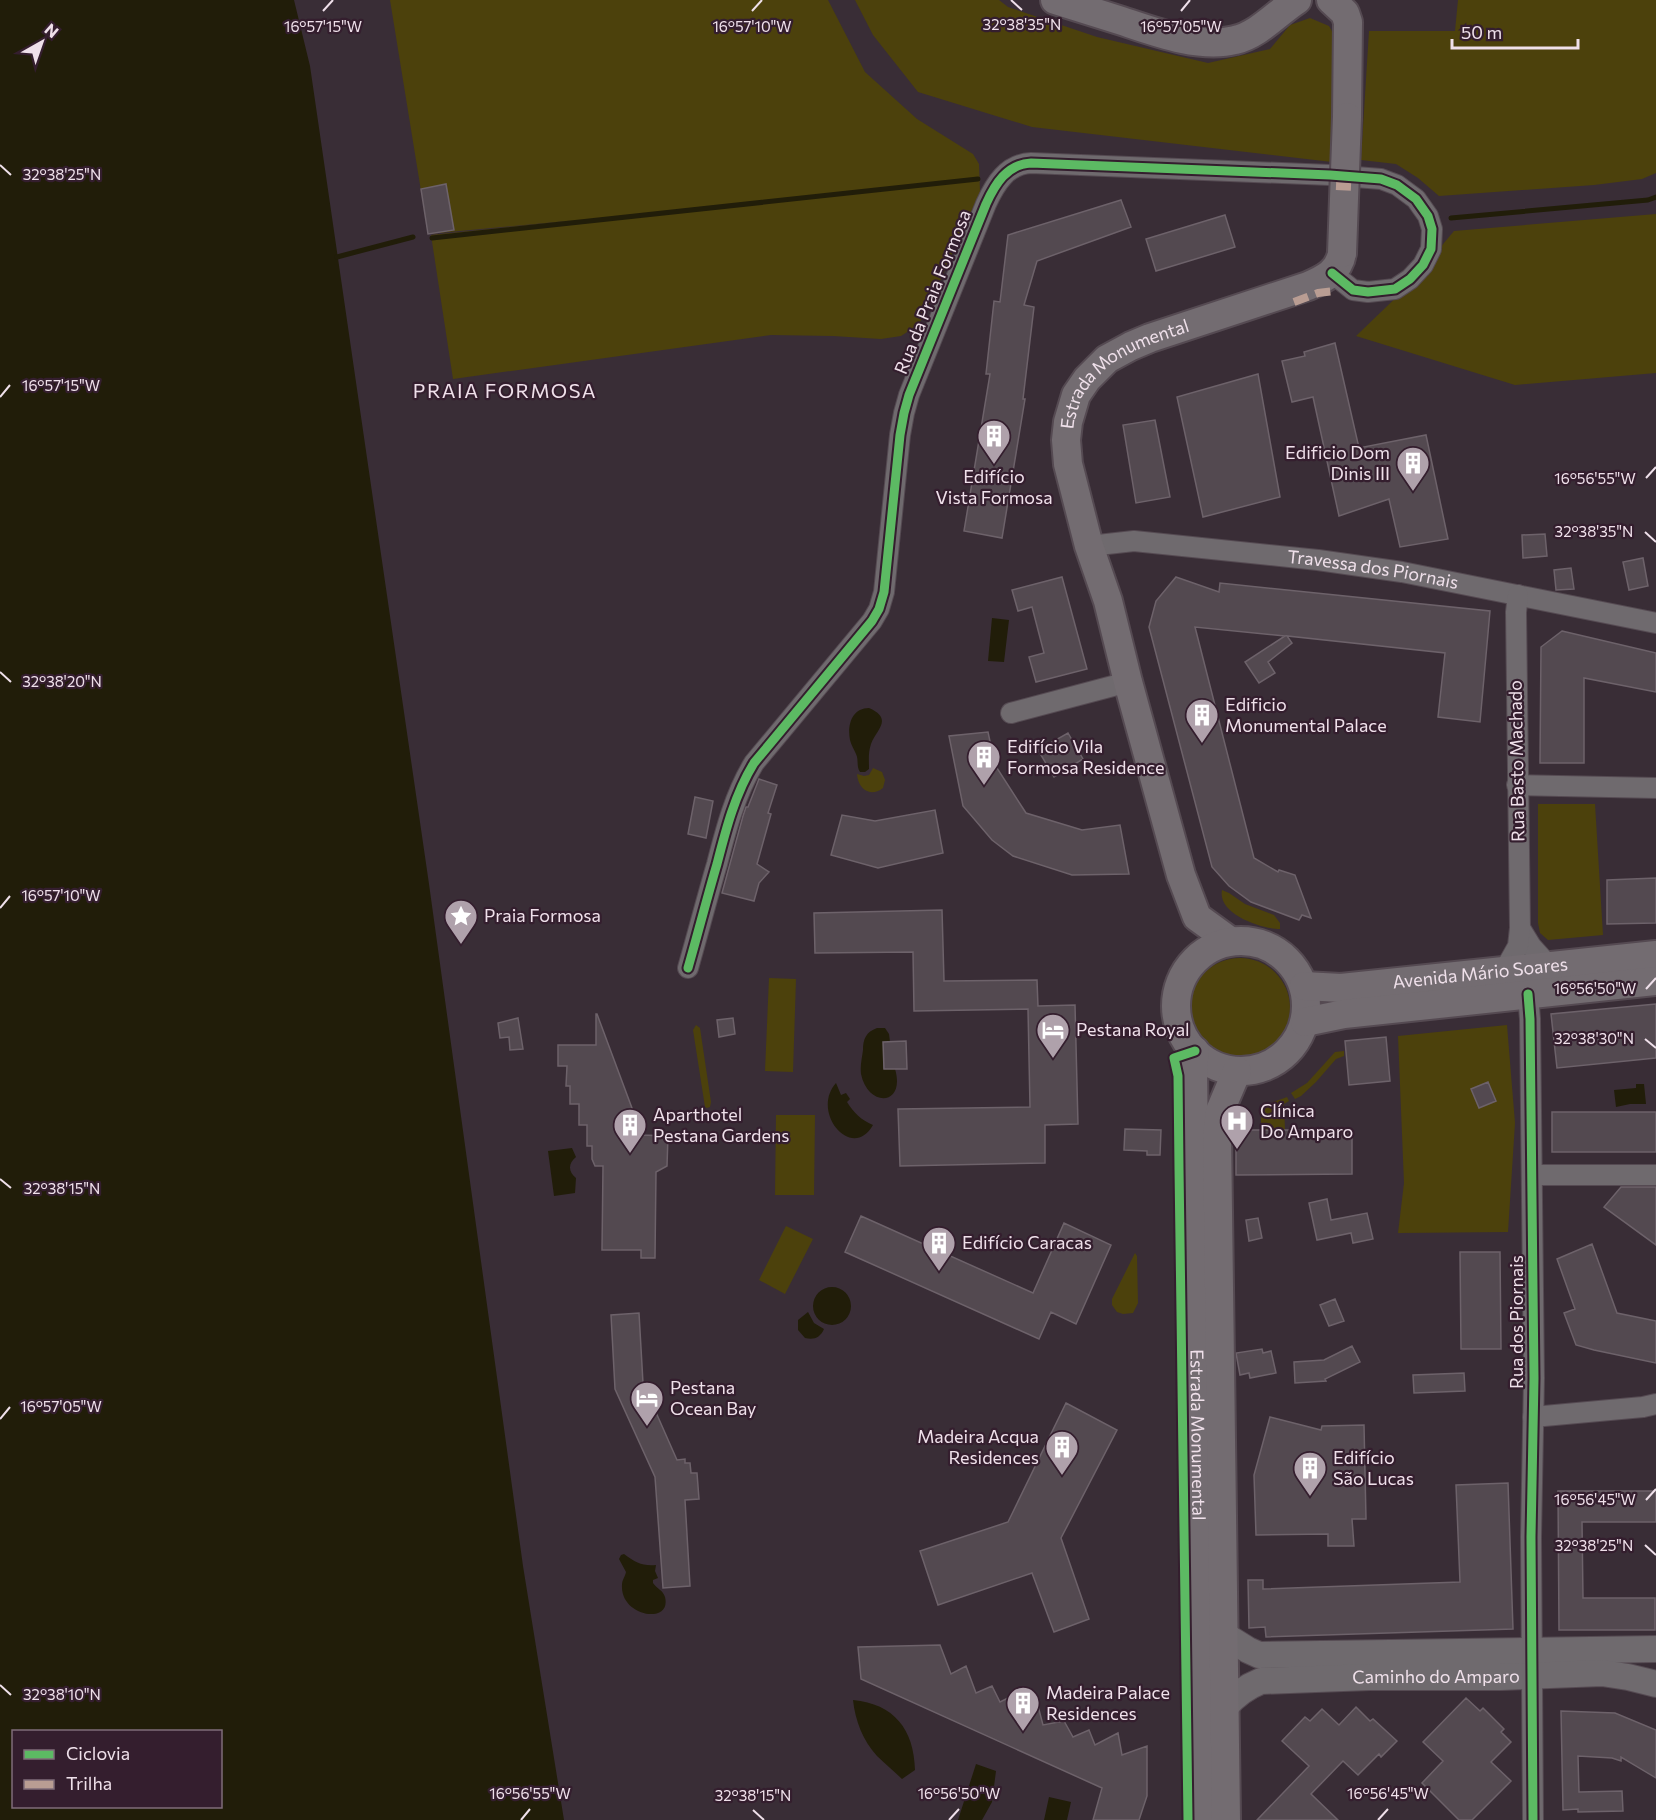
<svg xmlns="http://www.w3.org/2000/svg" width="1656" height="1820" font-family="Commissioner,sans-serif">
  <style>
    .green { fill: #4c410c }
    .water { fill: #211d09; fill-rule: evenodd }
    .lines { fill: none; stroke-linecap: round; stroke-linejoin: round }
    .stream { stroke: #211d09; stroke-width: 5 }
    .building { fill: #534950; stroke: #6d626a; stroke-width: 1.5 }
    .minor-casing { stroke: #554a52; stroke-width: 22 }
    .tertiary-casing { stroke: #554a52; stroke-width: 28 }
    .secondary-casing { stroke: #554a52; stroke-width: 32 }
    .minor { stroke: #6f6a6e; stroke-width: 20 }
    .tertiary { stroke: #6f6a6e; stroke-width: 26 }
    .secondary { stroke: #736c71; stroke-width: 28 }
    .secondary-bridge-casing { stroke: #554a52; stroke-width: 32; stroke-linecap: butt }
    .secondary-bridge { stroke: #736c71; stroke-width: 28 }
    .quiet { stroke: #b99d93; stroke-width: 8; stroke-dasharray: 15 8; stroke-linecap: butt }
    .cycleway-casing { stroke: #341e2e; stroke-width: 13 }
    .cycleway { stroke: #5cba63; stroke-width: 9 }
    .ticks { fill: none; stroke: #efe0ea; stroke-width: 2 }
    .labels { text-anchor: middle; stroke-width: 4.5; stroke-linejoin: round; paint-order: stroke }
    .street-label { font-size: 18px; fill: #efe0ea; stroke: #341e2e }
    .poi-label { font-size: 18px; fill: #efe0ea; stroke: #341e2e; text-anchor: start }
    .neighbourhood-label { font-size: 20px; letter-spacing: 1.5px; fill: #efe0ea; stroke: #341e2e }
    .ticks-label { font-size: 15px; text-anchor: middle; fill: #efe0ea; stroke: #341e2e; stroke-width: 4.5; stroke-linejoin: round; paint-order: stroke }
  </style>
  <rect width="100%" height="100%" fill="#392d36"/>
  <path class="green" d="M390 0H828L865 72 917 119 973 154 979 164 980 192 927 310 918 325 901 336 881 339 833 336 771 335 453 379 431 235 577 220 428 234Z
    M855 0H999L1008 7 1097 37 1208 63 1270 49 1290 25 1310 18 1329 26 1341 47 1332 162 1032 127 918 92 873 35Z
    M1458 0H1656V173L1642 179 1594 185 1439 196 1418 178 1396 164 1361 160 1369 31H1455Z
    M1656 214V373L1515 385 1356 336 1408 286 1454 231Z
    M873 768 882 772 885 780 883 788C870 798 858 789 857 774L864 776 869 775Z
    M1538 804H1595L1603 935 1548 940 1540 933 1538 923Z
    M1222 890 1229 893 1245 904 1274 915 1280 923V929C1262 929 1217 914 1222 890Z
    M1190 1008a50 50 0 1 1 100 0a50 50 0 1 1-100 0Z
    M769 978 796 979 793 1072 765 1071Z
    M696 1025 700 1028 711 1102 710 1107 707 1108 705 1107 693 1030Z
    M1507 1025 1515 1123 1508 1232 1398 1233 1404 1183 1398 1036Z
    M1344 1051V1056L1336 1059 1316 1082 1301 1096 1295 1099 1291 1093 1307 1083 1335 1052Z
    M1287 1097 1289 1101 1284 1104 1285 1130H1261C1260 1105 1265 1105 1287 1097Z
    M776 1115H815L814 1195H775Z
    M786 1226 813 1239 785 1294 759 1280Z
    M1135 1253 1137 1256 1138 1303 1133 1313 1123 1314 1117 1312 1112 1305V1299Z"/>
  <path class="water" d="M0 0H294L310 66 429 884 523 1566 564 1820H0ZM14 1732H220V1806H14Z
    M992 618 1009 620 1004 662 988 661Z
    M869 708C894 719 876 730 871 744 868 753 869 760 869 769L865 772H860C856 766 859 760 856 754 854 749 851 745 850 740 847 725 852 708 869 708Z
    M877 1028H885L889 1034 890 1042H883V1069H895C906 1106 868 1108 861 1074 860 1065 862 1058 863 1050 863 1039 866 1032 877 1028Z
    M836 1083 841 1095 846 1093 850 1099 847 1102C854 1113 861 1120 873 1125 852 1162 810 1112 836 1083Z
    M1636 1084H1644L1646 1104H1630L1616 1107 1614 1090 1636 1088Z
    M572 1148 576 1157C568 1163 568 1172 576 1178L575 1193 554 1196 548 1151Z
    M813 1306a19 19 0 1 1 38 0a19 19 0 1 1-38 0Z
    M808 1312 814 1323 824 1329C820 1338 814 1340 805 1338L798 1330V1320Z
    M624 1554C636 1563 642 1566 656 1565L655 1571 658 1578 653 1580V1583C657 1589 663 1590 665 1597 672 1625 620 1617 622 1585 622 1580 625 1577 626 1572L619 1559 621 1555Z
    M853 1700C894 1704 914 1729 915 1770L902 1779C894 1771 885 1764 877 1756 863 1741 855 1720 853 1700Z
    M976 1764 996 1771 992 1802 982 1820H958Z
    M1049 1797 1071 1802 1067 1820H1044Z"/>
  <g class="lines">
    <path class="stream" d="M1451 218 1648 200 1656 197
      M432 238 978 179
      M337 257 413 237"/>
  </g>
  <path class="building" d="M446 184 454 230 428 234 421 189Z
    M1121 200 1131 227 1037 261 1024 305 1034 307 1023 399H1025L1002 538 964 531 990 374H986L994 301 1000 302 1008 235Z
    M1225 215 1235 247 1156 271 1146 239Z
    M1335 343 1359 448 1426 435 1448 539 1400 547 1389 499 1339 516 1313 397 1292 402 1282 361 1305 356 1304 352Z
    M1258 374 1280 497 1203 517 1177 397Z
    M1155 420 1170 497 1136 503 1123 425Z
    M1545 534 1547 556 1523 558 1522 535Z
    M1643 558 1648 586 1629 590 1623 562Z
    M1571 568 1574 589 1556 590 1554 570Z
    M1062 577 1087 669 1036 682 1029 657 1044 653 1032 607 1018 611 1012 590Z
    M1176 577 1219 592 1220 583 1490 611 1480 722 1438 717 1445 653 1287 636 1292 643 1268 662 1275 673 1259 683 1245 662 1285 636 1195 627 1254 858 1278 872 1279 870 1295 875 1311 918 1302 915 1299 920 1251 902 1229 886 1212 867 1149 627 1156 601Z
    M1562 631 1656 653V692L1584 678V763H1540L1541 647Z
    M988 732 995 765 1026 813 1082 830 1120 825 1129 874 1072 875 1013 856 992 840 963 806 949 736Z
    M1068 733 1083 759 1054 777 1038 750Z
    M759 779 777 785 768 813 771 814 757 864 769 872 759 883 754 901 722 893 743 816 746 807H748Z
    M695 797 713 801 706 838 688 834Z
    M935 810 943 853 878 868 831 855 842 815 875 821Z
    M1656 878V923L1607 924V880Z
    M942 910 944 981 1037 980 1038 1006 1075 1005 1078 1124 1045 1125V1163L900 1166 898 1109 1030 1107 1028 1009 914 1011 913 952 815 953 814 913Z
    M1656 1004V1058L1557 1068 1551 1014Z
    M596 1014H597L642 1135 668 1136 667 1166 656 1172 655 1258H641V1250H602L603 1166H595L592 1159V1146H587V1125H579V1104H570V1086H566L567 1066H558V1045H596Z
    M518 1018 523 1049 510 1050 509 1037 500 1038 498 1023Z
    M733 1018 735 1034 719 1037 717 1020Z
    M1386 1037 1390 1081 1349 1085 1345 1041Z
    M906 1041 907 1069H884L883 1042Z
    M1488 1082 1496 1101 1479 1108 1471 1089Z
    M1552 1112H1656V1152H1552Z
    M1125 1129 1161 1130 1160 1155H1147V1151L1124 1150Z
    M1236 1130H1352V1174L1236 1175Z
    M1621 1187H1656V1245L1604 1207Z
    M1327 1199 1331 1220 1367 1213 1373 1239 1353 1243 1351 1233 1317 1240 1309 1203Z
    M861 1216 1033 1293 1064 1223 1111 1245 1076 1324 1051 1312 1039 1339 845 1252Z
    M1258 1218 1262 1238 1249 1241 1246 1220Z
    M1592 1244 1617 1313 1656 1321V1363L1594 1350 1576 1345 1564 1313 1575 1309 1557 1259Z
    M1460 1252H1500L1501 1349H1461Z
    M1335 1299 1344 1321 1329 1326 1320 1305Z
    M639 1313 643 1383 677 1460 685 1459V1463H690L691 1473H697L699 1499 685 1500 690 1586 663 1588 655 1477 615 1389 611 1315Z
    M1352 1346 1360 1362 1325 1379 1326 1381 1295 1383 1294 1362 1324 1360Z
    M1262 1349 1263 1353 1271 1351 1276 1373 1250 1378 1249 1373 1240 1375 1236 1353Z
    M1464 1373 1465 1391 1414 1393 1413 1375Z
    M1066 1403 1117 1430 1061 1538 1089 1619 1054 1632 1032 1573 938 1605 920 1551 1008 1522Z
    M1270 1417 1321 1430 1322 1426 1364 1425 1366 1519H1352L1354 1546H1328V1534L1256 1535 1254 1475Z
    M1508 1483 1513 1629 1266 1637 1265 1627 1249 1628 1248 1580H1263V1589L1460 1582 1456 1485Z
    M1558 1491H1656V1522H1582L1583 1598H1655V1630H1559Z
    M940 1645 951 1674 966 1666 976 1693 992 1686 1000 1702 1012 1696 1020 1710 1038 1706 1043 1725 1064 1721 1073 1737 1089 1730 1095 1745 1118 1733 1122 1755 1147 1746V1796L1139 1820H1093L1102 1788 861 1679 858 1647Z
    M1466 1698 1480 1711 1483 1708 1504 1729 1501 1732 1511 1742 1491 1762 1511 1781 1472 1820H1459L1422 1783 1443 1761 1423 1742Z
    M1356 1707 1370 1721 1373 1719 1397 1741 1381 1757 1379 1754 1358 1775 1343 1761 1311 1794 1338 1820H1257L1309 1766 1282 1741 1305 1717 1310 1721 1322 1709 1339 1725Z
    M1561 1711 1615 1713 1656 1730V1778L1621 1757V1761L1612 1758 1578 1756 1579 1792 1622 1791 1623 1811 1578 1812V1809L1563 1810Z"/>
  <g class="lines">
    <defs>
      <g id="minor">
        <path id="s1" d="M1089 546 1134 541 1318 560 1402 572 1656 623"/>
        <path d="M1011 713 1128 682"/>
        <path d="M1517 785 1656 788"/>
        <path d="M1520 928 1531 946 1549 966"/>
        <path d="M688 968C698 933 707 898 717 864 726 829 735 794 754 763L872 621 879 609 884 592 900 435 904 413 909 395 986 204C995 184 1007 164 1031 163L1330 175 1381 179 1397 185 1416 199 1428 216 1432 229 1431 249 1423 265 1410 279 1395 289 1368 292 1353 290 1332 273"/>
        <path d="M1504 971 1518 946 1520 928 1516 612 1518 595"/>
        <path d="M1528 994 1530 1019 1534 1378 1531 1537 1533 1820"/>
        <path d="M1532 1175H1656"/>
        <path d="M1533 1417 1643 1407 1656 1404"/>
      </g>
      <g id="tertiary">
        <path d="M1224 1635 1248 1650 1259 1655 1656 1649"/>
        <path id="s2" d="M1225 1707C1235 1695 1246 1687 1261 1681L1370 1677H1501L1602 1673 1628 1677 1656 1684"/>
      </g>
      <g id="secondary">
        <path d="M1055 0C1077 7 1099 14 1122 21 1155 32 1200 49 1235 40 1258 35 1277 13 1297 0"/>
        <path d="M1331 0 1345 13 1348 22 1347 117"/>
        <path id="s3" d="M1230 941 1197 917 1181 875 1128 682 1108 601 1089 546 1068 464 1066 440 1068 422 1076 395 1087 379 1107 359 1131 346 1150 338 1308 286C1324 279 1339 272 1342 253"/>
        <circle cx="1241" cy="1006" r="65"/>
        <path id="s4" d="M1304 986 1341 988 1656 955"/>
        <path d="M1305 1022 1344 1014 1656 981"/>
        <path id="s5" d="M1195 1051 1193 1066 1202 1820"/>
        <path d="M1226 1820 1217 1135 1220 1111 1237 1071"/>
      </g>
    </defs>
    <use href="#minor" class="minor-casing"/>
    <use href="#tertiary" class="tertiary-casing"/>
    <use href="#secondary" class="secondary-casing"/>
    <use href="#minor" class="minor"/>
    <use href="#tertiary" class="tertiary"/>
    <use href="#secondary" class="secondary"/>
    <defs>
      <path id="secondary-bridge" d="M1342 253 1347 117"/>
    </defs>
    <use href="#secondary-bridge" class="secondary-bridge-casing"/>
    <use href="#secondary-bridge" class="secondary-bridge"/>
    <path class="quiet" d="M1336 186 1358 187
      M1294 302 1318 293 1334 291"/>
    <defs>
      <path id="cycleway" d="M688 968C698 933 707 898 717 864 726 829 735 794 754 763L872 621 879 609 884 592 900 435 904 413 909 395 986 204C995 184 1007 164 1031 163L1330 175 1381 179 1397 185 1416 199 1428 216 1432 229 1431 249 1423 265 1410 279 1395 289 1368 292 1353 290 1332 273
        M1528 994 1530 1019 1534 1378 1531 1537 1533 1820
        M1188 1820 1179 1168 1178 1076 1174 1058 1195 1051"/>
    </defs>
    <use href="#cycleway" class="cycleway-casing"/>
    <use href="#cycleway" class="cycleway"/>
  </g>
  <path class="ticks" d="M1011 0 1022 10M323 11 333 0M752 11 762 0M1181 11 1190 0M0 165 11 175M0 397 10 385M1646 478 1656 467M1645 532 1656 542M0 672 11 682M0 908 10 896M1646 989 1656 978M1645 1039 1656 1048M0 1179 11 1188M0 1419 10 1407M1646 1500 1656 1489M1645 1545 1656 1555M0 1685 11 1695M753 1810 764 1820M521 1820 530 1809M949 1820 959 1809M1378 1820 1388 1809"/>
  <defs>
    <symbol id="building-pin" viewBox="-11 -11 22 30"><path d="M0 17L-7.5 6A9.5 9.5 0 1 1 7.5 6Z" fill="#afa1ab" stroke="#341e2e"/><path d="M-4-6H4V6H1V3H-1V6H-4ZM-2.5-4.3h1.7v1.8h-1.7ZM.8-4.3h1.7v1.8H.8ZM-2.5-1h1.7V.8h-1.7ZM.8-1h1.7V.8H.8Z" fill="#fff"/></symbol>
    <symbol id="sight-pin" viewBox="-11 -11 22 30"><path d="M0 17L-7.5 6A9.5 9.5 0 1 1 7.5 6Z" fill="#afa1ab" stroke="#341e2e"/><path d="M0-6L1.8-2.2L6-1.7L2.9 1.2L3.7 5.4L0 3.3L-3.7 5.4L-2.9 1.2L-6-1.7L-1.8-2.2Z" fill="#fff"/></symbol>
    <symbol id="hotel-pin" viewBox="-11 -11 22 30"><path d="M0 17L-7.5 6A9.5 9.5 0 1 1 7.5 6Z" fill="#afa1ab" stroke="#341e2e"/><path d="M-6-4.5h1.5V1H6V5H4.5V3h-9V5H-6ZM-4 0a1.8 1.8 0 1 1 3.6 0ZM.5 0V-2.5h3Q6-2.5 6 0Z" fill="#fff"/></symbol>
    <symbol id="hospital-pin" viewBox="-11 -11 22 30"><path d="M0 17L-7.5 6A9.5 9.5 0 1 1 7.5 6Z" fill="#afa1ab" stroke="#341e2e"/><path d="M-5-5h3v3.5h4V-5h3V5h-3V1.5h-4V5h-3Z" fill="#fff"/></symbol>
  </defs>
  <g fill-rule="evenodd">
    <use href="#building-pin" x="975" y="417" width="38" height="52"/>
    <use href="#building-pin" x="1394" y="444" width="38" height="52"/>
    <use href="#building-pin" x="1183" y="696" width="38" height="52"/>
    <use href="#building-pin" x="965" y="738" width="38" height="52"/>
    <use href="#sight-pin" x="442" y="897" width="38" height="52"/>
    <use href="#hotel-pin" x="1034" y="1011" width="38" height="52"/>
    <use href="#hospital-pin" x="1218" y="1102" width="38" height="52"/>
    <use href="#building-pin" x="611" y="1106" width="38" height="52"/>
    <use href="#building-pin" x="920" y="1224" width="38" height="52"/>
    <use href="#hotel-pin" x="628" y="1379" width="38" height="52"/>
    <use href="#building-pin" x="1043" y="1428" width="38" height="52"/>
    <use href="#building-pin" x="1291" y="1449" width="38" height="52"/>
    <use href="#building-pin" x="1004" y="1684" width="38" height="52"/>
  </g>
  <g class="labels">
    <g class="street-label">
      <text transform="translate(933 292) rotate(-68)" y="6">Rua da Praia Formosa</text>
      <text dy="6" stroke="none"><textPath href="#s3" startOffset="633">Estrada Monumental</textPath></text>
      <text dy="6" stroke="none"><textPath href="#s1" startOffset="286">Travessa dos Piornais</textPath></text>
      <text transform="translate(1517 761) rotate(-91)" y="6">Rua Basto Machado</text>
      <text dy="6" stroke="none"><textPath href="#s4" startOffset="177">Avenida Mário Soares</textPath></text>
      <text transform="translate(1517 1322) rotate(-90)" y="6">Rua dos Piornais</text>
      <text dy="6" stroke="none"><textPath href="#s5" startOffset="384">Estrada Monumental</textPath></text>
      <text dy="6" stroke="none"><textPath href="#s2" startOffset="220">Caminho do Amparo</textPath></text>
    </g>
    <g class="poi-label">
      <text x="1390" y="459" text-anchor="end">Edificio Dom<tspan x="1390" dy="21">Dinis III</tspan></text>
      <text x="994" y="483" text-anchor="middle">Edifício<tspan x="994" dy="21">Vista Formosa</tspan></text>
      <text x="1225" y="711">Edificio<tspan x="1225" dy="21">Monumental Palace</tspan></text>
      <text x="1007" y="753">Edifício Vila<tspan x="1007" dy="21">Formosa Residence</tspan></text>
      <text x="484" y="922">Praia Formosa</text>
      <text x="1076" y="1036">Pestana Royal</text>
      <text x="1260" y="1117">Clínica<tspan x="1260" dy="21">Do Amparo</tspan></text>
      <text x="653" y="1121">Aparthotel<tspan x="653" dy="21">Pestana Gardens</tspan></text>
      <text x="962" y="1249">Edifício Caracas</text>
      <text x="670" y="1394">Pestana<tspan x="670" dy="21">Ocean Bay</tspan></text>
      <text x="1039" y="1443" text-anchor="end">Madeira Acqua<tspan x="1039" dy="21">Residences</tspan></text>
      <text x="1333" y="1464">Edifício<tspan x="1333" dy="21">São Lucas</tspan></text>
      <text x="1046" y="1699">Madeira Palace<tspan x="1046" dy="21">Residences</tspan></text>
    </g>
    <g class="neighbourhood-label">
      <text x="505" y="398">PRAIA FORMOSA</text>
    </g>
  </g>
  <g class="ticks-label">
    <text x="1022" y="30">32°38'35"N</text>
    <text x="323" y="32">16°57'15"W</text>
    <text x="752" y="32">16°57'10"W</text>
    <text x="1181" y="32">16°57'05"W</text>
    <text x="62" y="180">32°38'25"N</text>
    <text x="61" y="391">16°57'15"W</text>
    <text x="1595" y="484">16°56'55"W</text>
    <text x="1594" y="537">32°38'35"N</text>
    <text x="62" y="687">32°38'20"N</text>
    <text x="61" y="901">16°57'10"W</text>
    <text x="1595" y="994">16°56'50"W</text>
    <text x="1594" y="1044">32°38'30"N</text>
    <text x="62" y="1194">32°38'15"N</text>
    <text x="61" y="1412">16°57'05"W</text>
    <text x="1595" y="1505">16°56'45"W</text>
    <text x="1594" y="1551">32°38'25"N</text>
    <text x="62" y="1700">32°38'10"N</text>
    <text x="530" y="1799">16°56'55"W</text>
    <text x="959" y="1799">16°56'50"W</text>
    <text x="1388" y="1799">16°56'45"W</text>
    <text x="753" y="1801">32°38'15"N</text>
  </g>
  <rect x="12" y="1730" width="210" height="78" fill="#341e2e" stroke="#7f6c79" stroke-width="1.5"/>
  <rect x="24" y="1750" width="30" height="9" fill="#5cba63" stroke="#7f6c79" stroke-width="1.5"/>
  <text x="66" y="1760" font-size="18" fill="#efe0ea">Ciclovia</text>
  <rect x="24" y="1780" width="30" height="9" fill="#b99d93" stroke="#7f6c79" stroke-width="1.5"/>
  <text x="66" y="1790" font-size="18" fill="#efe0ea">Trilha</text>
  <g transform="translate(42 42) rotate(40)" stroke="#341e2e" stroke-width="4.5" paint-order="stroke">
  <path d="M0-4.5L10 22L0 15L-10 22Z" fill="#efe0ea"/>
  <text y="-9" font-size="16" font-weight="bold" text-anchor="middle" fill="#efe0ea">N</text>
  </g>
  <path d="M1452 39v9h126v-9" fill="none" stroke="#efe0ea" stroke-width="3"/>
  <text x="1461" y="39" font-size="18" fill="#efe0ea" stroke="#341e2e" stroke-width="4.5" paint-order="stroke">50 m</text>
</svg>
